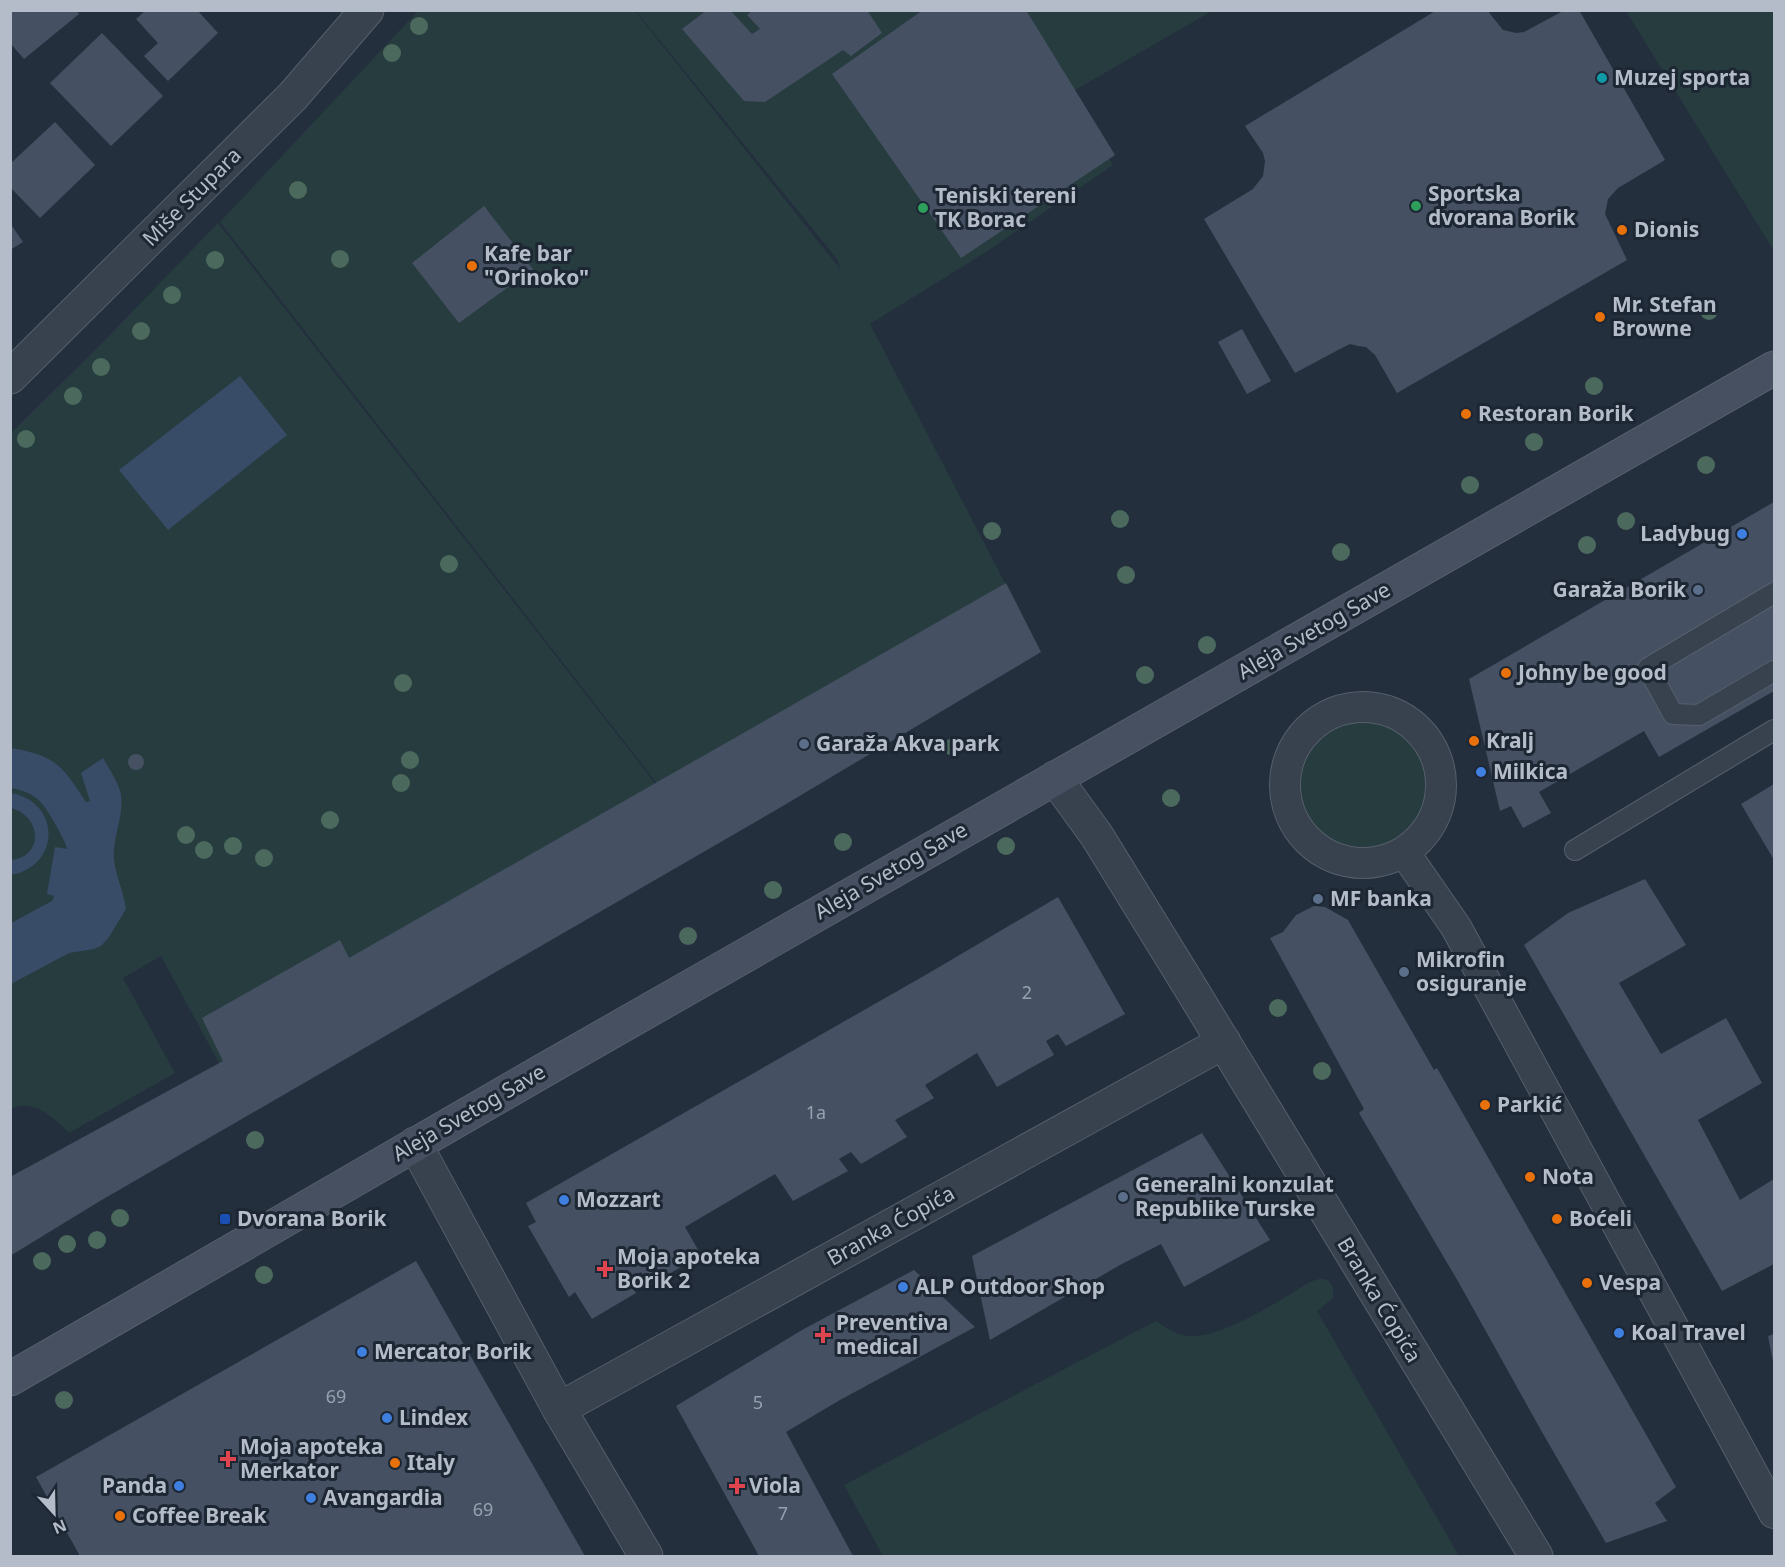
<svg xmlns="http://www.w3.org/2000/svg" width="1785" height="1567" font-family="'Noto Sans',sans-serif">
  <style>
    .green { fill: #263c3f }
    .water { fill: #394c67 }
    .building { fill: #455162 }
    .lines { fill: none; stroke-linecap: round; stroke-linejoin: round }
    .service-casing { stroke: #565f6c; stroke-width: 22 }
    .pedestrian-casing { stroke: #565f6c; stroke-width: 32 }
    .minor-casing { stroke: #565f6c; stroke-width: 35 }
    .secondary-casing { stroke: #565f6c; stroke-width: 35 }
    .service { stroke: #38414e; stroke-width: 20 }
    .pedestrian { stroke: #38414e; stroke-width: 30 }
    .minor { stroke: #38414e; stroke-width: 33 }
    .secondary { stroke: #465061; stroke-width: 33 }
    .tree { fill: #4b6a5d }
    .culture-dot { fill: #0f9aa8; stroke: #1d2633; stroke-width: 2 }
    .leisure-dot { fill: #2e9e5b; stroke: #1d2633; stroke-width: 2 }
    .food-dot { fill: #e8710a; stroke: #1d2633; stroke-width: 2 }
    .shop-dot { fill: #3f7fe0; stroke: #1d2633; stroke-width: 2 }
    .service-dot { fill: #5c6f8a; stroke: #1d2633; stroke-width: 2 }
    .transit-dot { fill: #1a4fb4; stroke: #1d2633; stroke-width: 2 }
    .health-dot { fill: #e0444e; stroke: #1d2633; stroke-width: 2 }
    .labels { text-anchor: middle; stroke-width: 6; stroke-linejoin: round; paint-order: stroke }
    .number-label { font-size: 18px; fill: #98a1af }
    .poi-label { font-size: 21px; font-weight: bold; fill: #b4bcc9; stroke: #1d2633; text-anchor: start }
    .street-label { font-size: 21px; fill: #b4bcc9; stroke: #1d2633 }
  </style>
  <rect width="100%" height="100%" fill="#242f3e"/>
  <path class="green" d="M418 11H635L841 270 837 259 636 11H1212L1070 93 1113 165 986 252 870 324 1041 652 708 849 220 222Z
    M1626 11H1774V251Z
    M218 223 704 846 245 1111 161 956 123 978 175 1073 69 1133C54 1118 34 1098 11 1109V433L104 341Z
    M1298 786a65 65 0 1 1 130 0a65 65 0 1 1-130 0Z
    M1319 1279C1332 1278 1334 1287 1333 1298L1317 1311 1459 1556H883L844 1485 1156 1321C1166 1328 1176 1335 1189 1336 1222 1339 1282 1299 1310 1282Z"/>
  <path class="water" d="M240 376 287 435 168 530 119 470Z
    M11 748C57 756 62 766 86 802L90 801 81 773 103 758C109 769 119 783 121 795 124 817 112 838 114 860 116 877 124 892 126 909L109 937 101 946 94 949 69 953 11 984V923L52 901 54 896 47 894 55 847 67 849C65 841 61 835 57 827 44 804 38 793 11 788Z
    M11 793C61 802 61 866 11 875V860C44 857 42 816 11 808Z"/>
  <path class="building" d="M10 10H76L79 14 24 59 10 43Z
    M146 10H197L218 33 168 81 144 56 158 43 136 19Z
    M707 10H730L752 34 760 29 747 15 753 10H867L882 33 851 56 843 50 765 102 744 101 682 29Z
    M923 10H1026L1115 155 961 258 832 74Z
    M1437 10H1487L1503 30 1516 33 1524 32 1565 10H1579L1665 160 1618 188 1608 199 1605 214 1627 260 1397 393 1375 355 1366 347 1358 346 1350 344 1340 349 1295 373 1204 219 1253 189 1263 176 1265 161 1263 153 1245 126Z
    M102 33 163 96 111 146 50 83Z
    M55 122 95 165 40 218 10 187V164Z
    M484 206 533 269 459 323 412 263Z
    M10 223 23 242 10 250Z
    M1242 329 1271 381 1247 394 1218 342Z
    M1774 502V691L1659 757 1644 731 1539 792 1551 813 1523 828 1511 806 1500 811 1469 679Z
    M1006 583 1041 652 776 810 100 1201 10 1256V1177L223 1061 202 1018 340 940 349 958Z
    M128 762a8 8 0 1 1 16 0a8 8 0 1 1-16 0Z
    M1774 784V860L1741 804Z
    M1645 879 1686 945 1619 983 1661 1054 1726 1018 1762 1083 1698 1120 1740 1200 1774 1179V1264L1722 1291 1524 945 1568 913Z
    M1058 897 1125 1014 1066 1046 1058 1034 1046 1041 1054 1055 997 1087 977 1053 925 1085 934 1098 895 1120 907 1137 861 1164 851 1152 839 1159 848 1171 793 1201 775 1174 685 1227 701 1255 649 1286 641 1272 628 1281 636 1293 592 1319 575 1292 569 1297 528 1226 536 1222 526 1203 929 973Z
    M1314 906 1325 907 1348 920 1434 1070 1437 1068 1676 1487 1655 1503 1667 1521 1606 1543 1542 1432 1459 1283 1359 1113 1364 1109 1270 938 1283 932 1296 915Z
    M1202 1133 1270 1240 1184 1287 1161 1244 1120 1265 990 1340 972 1256Z
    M416 1261 585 1556H80L36 1477Z
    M914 1270 975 1327 840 1400 786 1432 853 1556H759L676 1406 802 1330Z
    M1774 1334V1362H1773L1768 1336Z"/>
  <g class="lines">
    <defs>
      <path id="service" d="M1774 593 1648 668 1673 714 1699 715 1774 671
        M1575 850 1774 730"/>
      <path id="pedestrian" d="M1285 785a78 78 0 1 1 156 0a78 78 0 1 1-156 0Z
        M1404 852 1456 927 1774 1513"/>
      <path id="minor" d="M10 377 293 96 367 10
        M1055 778 1097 836 1187 982 1536 1556
        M415 1144 559 1409 646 1556
        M559 1409 1224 1042"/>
      <path id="secondary" d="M10 1379 539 1073 1774 368"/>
    </defs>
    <use href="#service" class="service-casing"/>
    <use href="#pedestrian" class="pedestrian-casing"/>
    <use href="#minor" class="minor-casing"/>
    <use href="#secondary" class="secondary-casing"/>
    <use href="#service" class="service"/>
    <use href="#pedestrian" class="pedestrian"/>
    <use href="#minor" class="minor"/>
    <use href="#secondary" class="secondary"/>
  </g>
  <g class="tree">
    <circle cx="419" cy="26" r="9"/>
    <circle cx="392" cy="53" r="9"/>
    <circle cx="298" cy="190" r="9"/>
    <circle cx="340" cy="259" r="9"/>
    <circle cx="215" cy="260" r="9"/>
    <circle cx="172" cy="295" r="9"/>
    <circle cx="1709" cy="311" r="9"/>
    <circle cx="141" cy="331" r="9"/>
    <circle cx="101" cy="367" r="9"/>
    <circle cx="1594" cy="386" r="9"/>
    <circle cx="73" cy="396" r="9"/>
    <circle cx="26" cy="439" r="9"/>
    <circle cx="1534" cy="442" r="9"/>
    <circle cx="1706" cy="465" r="9"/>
    <circle cx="1470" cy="485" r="9"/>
    <circle cx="1120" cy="519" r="9"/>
    <circle cx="1626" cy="521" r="9"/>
    <circle cx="992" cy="531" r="9"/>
    <circle cx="1587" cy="545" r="9"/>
    <circle cx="1341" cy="552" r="9"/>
    <circle cx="449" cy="564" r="9"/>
    <circle cx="1126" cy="575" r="9"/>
    <circle cx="1207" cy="645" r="9"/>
    <circle cx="1145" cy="675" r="9"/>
    <circle cx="403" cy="683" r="9"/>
    <circle cx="953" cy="747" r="9"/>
    <circle cx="410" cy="760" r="9"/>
    <circle cx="401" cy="783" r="9"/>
    <circle cx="1171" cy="798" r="9"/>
    <circle cx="330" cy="820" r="9"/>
    <circle cx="186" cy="835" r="9"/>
    <circle cx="843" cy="842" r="9"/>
    <circle cx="233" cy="846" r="9"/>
    <circle cx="1006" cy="846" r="9"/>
    <circle cx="204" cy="850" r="9"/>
    <circle cx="264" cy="858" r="9"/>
    <circle cx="773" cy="890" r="9"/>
    <circle cx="688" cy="936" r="9"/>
    <circle cx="1278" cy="1008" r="9"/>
    <circle cx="1322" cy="1071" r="9"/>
    <circle cx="255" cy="1140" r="9"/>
    <circle cx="120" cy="1218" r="9"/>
    <circle cx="97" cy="1240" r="9"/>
    <circle cx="67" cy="1244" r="9"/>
    <circle cx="42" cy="1261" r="9"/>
    <circle cx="264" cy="1275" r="9"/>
    <circle cx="64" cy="1400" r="9"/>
  </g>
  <circle class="culture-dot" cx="1602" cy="78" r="6"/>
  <g class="leisure-dot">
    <circle cx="1416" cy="206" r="6"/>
    <circle cx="923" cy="208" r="6"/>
  </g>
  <g class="food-dot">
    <circle cx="1622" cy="230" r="6"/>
    <circle cx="472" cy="266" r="6"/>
    <circle cx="1600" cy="317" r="6"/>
    <circle cx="1466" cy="414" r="6"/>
    <circle cx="1506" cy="673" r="6"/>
    <circle cx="1474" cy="741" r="6"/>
    <circle cx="1485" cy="1105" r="6"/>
    <circle cx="1530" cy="1177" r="6"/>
    <circle cx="1557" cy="1219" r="6"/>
    <circle cx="1587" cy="1283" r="6"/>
    <circle cx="395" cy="1463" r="6"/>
    <circle cx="120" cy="1516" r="6"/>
  </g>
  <g class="shop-dot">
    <circle cx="1742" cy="534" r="6"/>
    <circle cx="1481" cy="772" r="6"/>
    <circle cx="564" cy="1200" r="6"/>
    <circle cx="903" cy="1287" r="6"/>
    <circle cx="1619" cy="1333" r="6"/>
    <circle cx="362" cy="1352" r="6"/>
    <circle cx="387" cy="1418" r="6"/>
    <circle cx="179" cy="1486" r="6"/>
    <circle cx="311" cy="1498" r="6"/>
  </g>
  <g class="service-dot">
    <circle cx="1698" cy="590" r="6"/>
    <circle cx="804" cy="744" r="6"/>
    <circle cx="1318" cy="899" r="6"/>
    <circle cx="1404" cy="972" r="6"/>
    <circle cx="1123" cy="1197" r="6"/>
  </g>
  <rect class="transit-dot" x="219" y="1213" width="12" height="12" rx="3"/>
  <g class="health-dot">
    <path d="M602 1260h6v6h6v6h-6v6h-6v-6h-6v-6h6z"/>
    <path d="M820 1326h6v6h6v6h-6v6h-6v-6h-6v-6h6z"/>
    <path d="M225 1450h6v6h6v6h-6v6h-6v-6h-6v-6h6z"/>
    <path d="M734 1477h6v6h6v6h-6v6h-6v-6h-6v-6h6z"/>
  </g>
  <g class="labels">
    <g class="number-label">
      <text x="1027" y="999">2</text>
      <text x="816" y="1119">1a</text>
      <text x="336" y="1403">69</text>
      <text x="758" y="1409">5</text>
      <text x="483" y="1516">69</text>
      <text x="783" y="1520">7</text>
    </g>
    <g class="poi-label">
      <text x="1614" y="85">Muzej sporta</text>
      <text x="1428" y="201">Sportska<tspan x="1428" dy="24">dvorana Borik</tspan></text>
      <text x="935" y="203">Teniski tereni<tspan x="935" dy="24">TK Borac</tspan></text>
      <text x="1634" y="237">Dionis</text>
      <text x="484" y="261">Kafe bar<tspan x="484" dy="24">"Orinoko"</tspan></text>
      <text x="1612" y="312">Mr. Stefan<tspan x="1612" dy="24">Browne</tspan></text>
      <text x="1478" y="421">Restoran Borik</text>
      <text x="1730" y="541" text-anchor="end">Ladybug</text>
      <text x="1686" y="597" text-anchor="end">Garaža Borik</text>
      <text x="1518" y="680">Johny be good</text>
      <text x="1486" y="748">Kralj</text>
      <text x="816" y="751">Garaža Akva park</text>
      <text x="1493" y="779">Milkica</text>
      <text x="1330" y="906">MF banka</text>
      <text x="1416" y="967">Mikrofin<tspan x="1416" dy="24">osiguranje</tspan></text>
      <text x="1497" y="1112">Parkić</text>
      <text x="1542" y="1184">Nota</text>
      <text x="1135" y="1192">Generalni konzulat<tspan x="1135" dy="24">Republike Turske</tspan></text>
      <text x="576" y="1207">Mozzart</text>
      <text x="237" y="1226">Dvorana Borik</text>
      <text x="1569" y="1226">Boćeli</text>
      <text x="617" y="1264">Moja apoteka<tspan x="617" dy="24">Borik 2</tspan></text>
      <text x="1599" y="1290">Vespa</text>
      <text x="915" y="1294">ALP Outdoor Shop</text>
      <text x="836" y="1330">Preventiva<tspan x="836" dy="24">medical</tspan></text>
      <text x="1631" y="1340">Koal Travel</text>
      <text x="374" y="1359">Mercator Borik</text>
      <text x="399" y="1425">Lindex</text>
      <text x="240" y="1454">Moja apoteka<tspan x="240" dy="24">Merkator</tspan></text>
      <text x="407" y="1470">Italy</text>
      <text x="167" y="1493" text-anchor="end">Panda</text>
      <text x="749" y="1493">Viola</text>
      <text x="323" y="1505">Avangardia</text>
      <text x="132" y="1523">Coffee Break</text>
    </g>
    <g class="street-label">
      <text transform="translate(192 197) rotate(-45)" y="7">Miše Stupara</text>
      <text transform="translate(1314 631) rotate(-30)" y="7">Aleja Svetog Save</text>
      <text transform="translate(891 871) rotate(-30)" y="7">Aleja Svetog Save</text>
      <text transform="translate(469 1113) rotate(-30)" y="7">Aleja Svetog Save</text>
      <text transform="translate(891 1226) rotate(-29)" y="7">Branka Ćopića</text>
      <text transform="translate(1379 1300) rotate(59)" y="7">Branka Ćopića</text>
    </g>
  </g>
  <rect width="1785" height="1567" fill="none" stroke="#b4bcc9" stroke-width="24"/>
  <g transform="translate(54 1513) rotate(158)" stroke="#1d2633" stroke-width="4.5" paint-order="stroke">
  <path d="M0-4.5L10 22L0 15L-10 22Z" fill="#b4bcc9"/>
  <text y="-9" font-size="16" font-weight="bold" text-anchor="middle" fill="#b4bcc9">N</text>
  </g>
</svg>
